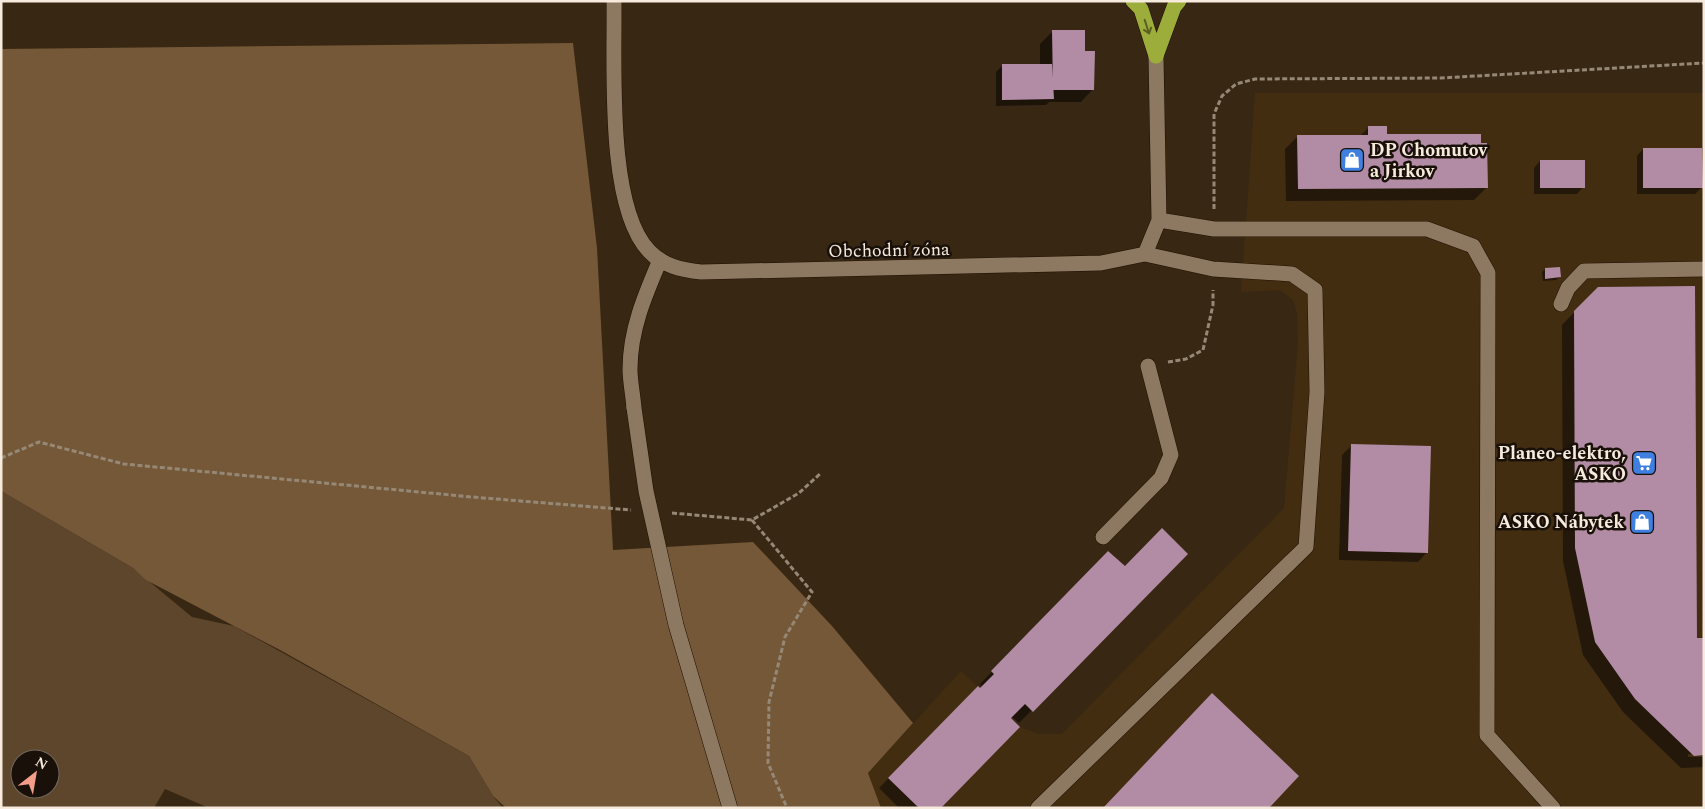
<svg xmlns="http://www.w3.org/2000/svg" width="1705" height="809" font-family="Spectral,serif">
  <style>
    .built { fill: #432d11 }
    .green { fill: #5d462c; fill-rule: evenodd }
    .forest { fill: #745838 }
    .shadow { fill: #0007 }
    .building { fill: #b28ba4 }
    .lines { fill: none; stroke-linecap: round; stroke-linejoin: round }
    .minor-casing { stroke: #1f0f00; stroke-width: 16 }
    .highway-casing { stroke: #1f0f00; stroke-width: 16 }
    .path { stroke: #968877; stroke-width: 3; stroke-dasharray: 5 2.5; stroke-linecap: butt }
    .minor { stroke: #8d7861; stroke-width: 15 }
    .highway { stroke: #9cad3c; stroke-width: 15 }
    .minor-bridge-casing { stroke: #1f0f00; stroke-width: 16; stroke-linecap: butt }
    .minor-bridge { stroke: #8d7861; stroke-width: 15 }
    .oneway { stroke: #5a5f22 }
    .labels { text-anchor: middle; stroke-width: 5; stroke-linejoin: round; paint-order: stroke }
    .poi-label { font-size: 18px; font-weight: bold; fill: #f7ebde; stroke: #191109; text-anchor: end }
    .street-label { font-size: 18px; fill: #f7ebde; stroke: #191109 }
  </style>
  <rect width="100%" height="100%" fill="#382712"/>
  <path class="built" d="M1255 93H1704V808H881L868 773 961 671 1020 727 1039 734H1062L1284 508 1298 343 1297 313 1293 300 1280 290 1241 292Z"/>
  <path class="green" d="M1 491 133 568 192 617 234 626 469 756 493 796 503 808H209L165 789 154 808H1ZM20 759H50V789H20Z"/>
  <path class="forest" d="M573 43 597 248 613 550 753 542 832 626 913 723 868 773 881 808H506L493 796 469 756 280 650 146 580 133 568 1 491V49Z"/>
  <path class="shadow" d="M1052 32 1084 52 1093 89 1081 102H1049L1046 105 996 106V72L1002 66 1040 65V44Z
    M1368 128 1386 135 1480 144 1487 187 1474 200 1286 201 1285 149 1298 136H1360Z
    M1643 149 1702 187 1695 194H1637V156Z
    M1540 161 1583 187 1577 194H1534V168Z
    M1545 269 1559 277 1556 280 1543 281 1542 272Z
    M1598 288 1695 639 1704 754H1688V757H1704V767L1681 768 1623 712 1583 655 1563 561 1562 325Z
    M1351 446 1427 552 1418 562 1339 560 1342 455Z
    M1186 554 1019 723 1011 716 1009 718 939 808H899L879 788 978 687 980 690 982 687 980 684 1091 571 1114 575Z"/>
  <path class="building" d="M1052 30H1085V51H1095L1094 90H1053Z
    M1002 64H1052L1054 99 1002 100Z
    M1368 126H1387V134H1481V143H1487L1488 188 1298 189 1297 135H1368Z
    M1643 148H1702L1703 188H1643Z
    M1540 160H1585V188H1540Z
    M1560 267 1561 277 1545 279V268Z
    M1695 286 1697 638H1704V755L1694 756 1635 699 1595 642 1575 548 1574 311 1598 287Z
    M1351 444 1431 446 1428 553 1348 551Z
    M1162 528 1188 554 1033 712 1025 704 1011 718 1020 727 941 808H919L888 778 978 686 980 688 994 674 991 671 1108 551 1125 566Z
    M1212 693 1299 776 1269 808H1103Z"/>
  <g class="lines">
    <defs>
      <path id="minor" d="M614 1C615 63 606 206 649 251 663 266 682 270 701 272L1101 263 1145 254 1159 220 1156 56
        M1159 220 1214 229H1427L1473 246 1488 273 1487 735 1553 808
        M1561 304 1568 288 1584 271 1704 269
        M634 408C633 395 630 381 630 369 630 330 645 295 660 260
        M1103 537 1161 478 1171 455 1148 366
        M1038 808 1306 547 1317 392 1315 290 1292 274 1213 269 1145 254"/>
      <path id="highway" d="M1133 1 1141 9 1156 56
        M1156 56 1174 7 1179 1"/>
    </defs>
    <use href="#minor" class="minor-casing"/>
    <use href="#highway" class="highway-casing"/>
    <path class="path" d="M1214 209V114L1222 96 1236 84 1255 79 1441 78 1704 63
      M1168 362 1186 359 1203 350 1213 305V290
      M1 458 39 442 124 464 472 497 631 510
      M672 513 752 520 799 493 821 473
      M752 520 812 592 785 637 769 702 768 763 787 808"/>
    <use href="#minor" class="minor"/>
    <use href="#highway" class="highway"/>
    <defs>
      <path id="minor-bridge" d="M634 408 646 491 676 625 730 808"/>
    </defs>
    <use href="#minor-bridge" class="minor-bridge-casing"/>
    <use href="#minor-bridge" class="minor-bridge"/>
  </g>
  <defs><path id="oneway-shaft" d="M-6 0H5M1.5-3L5.5 0L1.5 3" fill="none" stroke-width="1.6" stroke-linecap="round" stroke-linejoin="round" transform="scale(1.25)"/></defs>
  <use class="oneway" href="#oneway-shaft" transform="translate(1147 27) rotate(72)"/>
  <defs>
    <symbol id="shop-square" viewBox="-11 -11 22 22"><rect x="-9" y="-9" width="18" height="18" rx="4" fill="#3f7fe0" stroke="#191109"/><path d="M-5-2.5h2.3a2.7 3.5 0 0 1 5.4 0H5L5.5 6h-11ZM-1.5-2.5h3a1.5 2.3 0 0 0-3 0Z" fill="#fff"/></symbol>
    <symbol id="supermarket-square" viewBox="-11 -11 22 22"><rect x="-9" y="-9" width="18" height="18" rx="4" fill="#3f7fe0" stroke="#191109"/><path d="M-6-5.5h2.5l.6 2H6L4.5 2H-2.5L-4.4-4H-6ZM-1.5 3.2a1.3 1.3 0 1 0 .1 0ZM3 3.2a1.3 1.3 0 1 0 .1 0Z" fill="#fff"/></symbol>
  </defs>
  <g fill-rule="evenodd">
    <use href="#shop-square" x="1338" y="146" width="28" height="28"/>
    <use href="#supermarket-square" x="1630" y="449" width="28" height="28"/>
    <use href="#shop-square" x="1628" y="508" width="28" height="28"/>
  </g>
  <g class="labels">
    <g class="poi-label">
      <text x="1370" y="156" text-anchor="start">DP Chomutov<tspan x="1370" dy="21">a Jirkov</tspan></text>
      <text x="1626" y="459">Planeo-elektro,<tspan x="1626" dy="21">ASKO</tspan></text>
      <text x="1624" y="528">ASKO Nábytek</text>
    </g>
    <g class="street-label">
      <text transform="translate(889 250) rotate(-1)" y="6">Obchodní zóna</text>
    </g>
  </g>
  <rect width="1705" height="809" fill="none" stroke="#f7ebde" stroke-width="5"/>
  <g transform="translate(35 774) rotate(31)"><circle r="24" fill="#191109" stroke="#72685e"/>
  <path d="M0-4L9 19L0 12L-9 19Z" fill="#f49e89"/>
  <text y="-8" font-size="14" font-weight="bold" text-anchor="middle" fill="#f7ebde">N</text>
  </g>
</svg>
